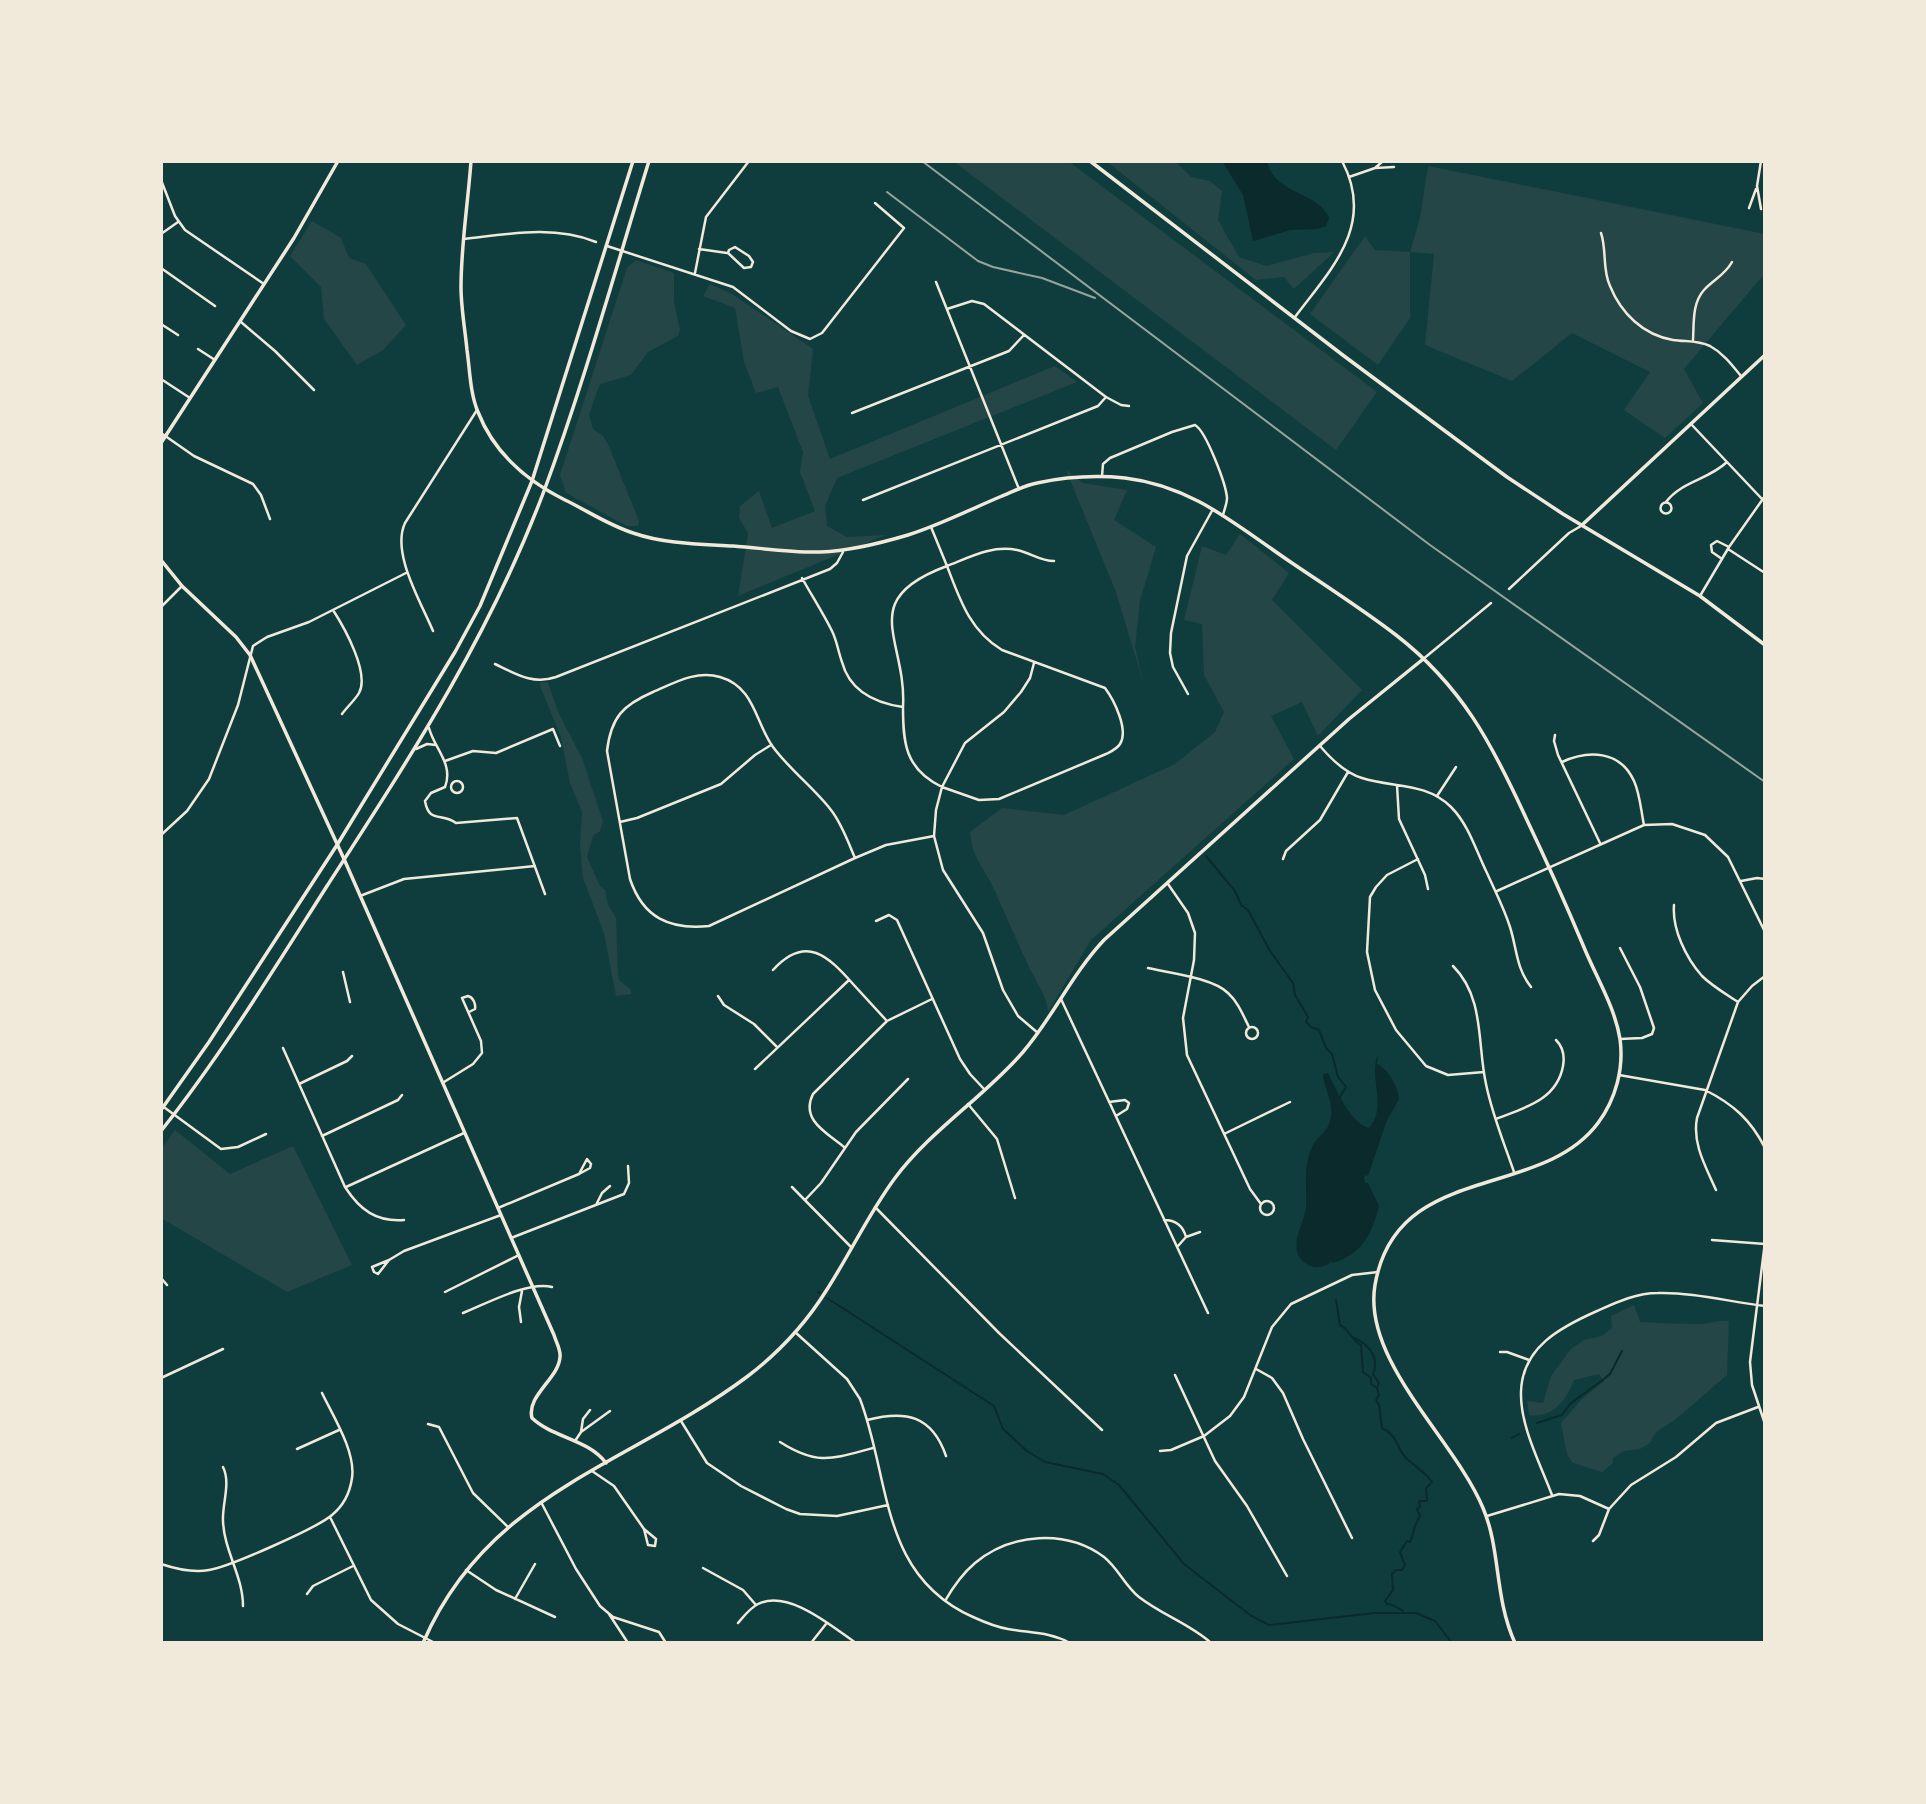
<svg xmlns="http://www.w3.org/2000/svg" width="1926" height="1804" font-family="Cabin,sans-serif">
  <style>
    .green { fill: #244646 }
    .water { fill: #0a2a2b }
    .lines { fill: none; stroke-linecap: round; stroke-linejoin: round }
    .stream { stroke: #0a2a2b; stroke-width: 2 }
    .minor { stroke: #f1e9da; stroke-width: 2.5 }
    .tertiary { stroke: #f1e9da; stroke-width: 3.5 }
    .secondary { stroke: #f1e9da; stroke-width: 3.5 }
    .primary { stroke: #f1e9da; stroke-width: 3.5 }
    .rail { stroke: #97a49c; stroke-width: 2 }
  </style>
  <rect width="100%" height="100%" fill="#0f3d3e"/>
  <path class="green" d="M953 161H1068L1377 392 1336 450Z
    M1106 161H1175L1191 177 1210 181 1222 191 1218 220 1239 257 1266 266 1314 253 1334 252 1294 289 1284 277 1256 280Z
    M1428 166 1765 234V273L1684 369 1703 403 1665 438 1624 410 1650 372 1572 333 1512 381 1425 345 1434 254 1410 252V318L1378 365 1310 314 1365 236 1375 250 1410 252 1420 218Z
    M312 221 341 238 349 258 366 264 406 325 383 350 357 365 324 319 321 287 290 256Z
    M636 260 674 273V301L680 330 678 336 648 352 631 375 600 384 589 414 593 429 603 436 608 444 639 521 638 526H627L566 493 560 475 627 268Z
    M710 284 732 294 813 349 808 396 830 459 1055 366 1077 382 837 478 825 506 827 526 847 537 886 535 738 596 748 533 739 518 740 506 759 491 772 528 815 511 800 472 803 452 778 387 756 393 744 362 735 308 703 296Z
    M1066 470 1083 483 1127 490 1114 520 1156 547 1140 601 1135 647 1144 685 1116 592Z
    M1240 534 1289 573 1272 600 1362 690 1318 736 1302 702 1271 716 1294 759 1091 940 1048 1012C1046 993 1037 984 1029 967 1017 941 1005 914 993 887 982 864 973 860 970 832L1002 808 1064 815 1175 764 1215 732 1224 712 1204 675 1202 624 1184 620 1202 546 1226 555Z
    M543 682 548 683 559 714 582 758 603 821 600 831 593 836 587 857 600 886 605 890 608 905 616 918 618 975 619 980 631 990V994L616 996 604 933 583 878 580 843 582 812 570 783 561 737 540 686V683Z
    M175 1130 230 1174 293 1146 352 1265 287 1292 161 1218V1149Z
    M1634 1305 1640 1322C1661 1323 1681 1324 1702 1324 1712 1323 1719 1320 1729 1321L1727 1375 1676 1419 1656 1432 1650 1443 1640 1449 1624 1451 1613 1458V1463L1602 1472 1573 1463 1567 1454 1561 1423 1582 1399 1604 1381 1599 1374 1574 1380C1566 1400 1554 1418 1529 1415L1527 1401 1543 1403 1551 1376 1571 1349 1584 1340 1602 1336 1612 1328 1611 1316Z"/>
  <path class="water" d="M1222 161H1267C1274 195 1318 191 1329 218L1326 226 1318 229 1291 230 1253 241 1243 195Z
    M1378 1054 1377 1064C1388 1069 1398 1086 1399 1099L1387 1120 1368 1176 1366 1175 1364 1177 1365 1183H1368L1379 1206C1372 1234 1361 1256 1332 1263L1330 1261 1329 1264C1319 1268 1312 1269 1304 1262 1286 1246 1305 1225 1306 1206 1307 1186 1303 1167 1312 1147 1316 1137 1328 1132 1330 1121 1335 1103 1324 1090 1323 1074L1328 1073C1336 1089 1350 1123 1369 1128 1388 1106 1368 1078 1378 1054Z"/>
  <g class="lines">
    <path class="stream" d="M1206 856 1235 891 1241 905 1248 910 1270 951 1293 983 1295 995 1308 1017 1306 1022 1311 1027 1319 1030 1326 1048 1332 1054 1338 1077 1346 1087 1340 1097
      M818 1292 820 1293
      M827 1298 994 1406 1003 1429 1027 1451 1045 1462 1103 1474 1119 1485 1184 1564 1250 1615 1269 1625 1374 1613H1416L1435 1621 1452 1643
      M1336 1300 1340 1325C1350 1330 1352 1341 1361 1345L1363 1372 1371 1378V1384L1377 1388 1379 1395 1376 1400 1379 1405 1382 1428C1398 1435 1397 1450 1407 1459 1416 1467 1425 1472 1432 1482L1426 1488 1427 1501H1419L1420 1507 1417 1509 1420 1516C1413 1526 1415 1531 1410 1542L1407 1541 1400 1552 1405 1565 1402 1570H1396L1392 1574 1393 1590 1385 1601 1387 1604 1393 1605 1403 1611
      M1355 1338C1369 1345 1380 1358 1373 1374L1379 1383 1378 1386
      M1537 1423 1562 1415 1570 1404 1604 1379 1610 1374 1622 1351
      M1512 1438 1519 1434"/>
    <path class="minor" d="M1375 168 1383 161
      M1349 177 1375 168 1394 167
      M161 180 175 216 185 230 264 284
      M1749 208 1756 189
      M1761 209 1757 186 1761 161
      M1601 233C1607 251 1602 269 1610 286 1621 313 1643 335 1673 340 1686 342 1697 340 1710 346 1723 353 1732 365 1741 376
      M161 234 178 222
      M464 239C509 234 553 225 596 242
      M607 246 733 287 791 331 810 339 822 333 904 228 875 203
      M735 247 749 256 753 262 751 267 744 268 728 253 729 250Z
      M699 249 727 253
      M161 268 215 306
      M695 273 706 217 749 161
      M936 282 1019 489
      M947 309 972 301 984 304 1106 397 1121 405 1129 406
      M1295 317C1331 269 1376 225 1342 161
      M241 322 275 351 314 390
      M161 324 178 335
      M1693 340C1694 324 1692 303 1704 290 1713 280 1725 275 1732 262
      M198 349 215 360
      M161 379 190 398
      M852 413 1009 351 1024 335
      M1691 424 1762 499
      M161 433 194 456 253 484 261 495 270 519
      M1102 476 1103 464 1110 458 1172 432 1195 425C1206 431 1226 484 1227 498 1227 504 1224 510 1223 515
      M863 500 1098 406 1106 397
      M1666 502C1682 481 1708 480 1727 462
      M1660.5 508a5.5 5.5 0 1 1 11 0a5.5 5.5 0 1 1-11 0Z
      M1728 549 1765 573
      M1722 559 1712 552 1711 545 1717 541 1729 547
      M802 578C812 596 823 613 832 631 837 641 838 651 842 662 850 692 875 703 903 707 903 743 905 769 942 787L936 810 934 836 886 845 855 858C848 842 842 824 831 810 814 788 790 770 773 747 755 722 755 687 720 677 696 670 674 683 653 692 623 705 611 717 607 751L630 879C643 918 670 930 709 926L855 858
      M1509 589 1569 533 1581 526
      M1700 596 1729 547 1765 496
      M161 607 182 586
      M333 610C344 627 370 673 359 693 355 700 347 707 342 714
      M433 631C421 602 391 553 405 523L477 410
      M1422 660 1491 603
      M1034 663 1030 678 1021 692 1004 712 965 743 942 787 979 800 999 799 1106 754C1112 751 1117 749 1120 744 1129 730 1114 700 1105 688L1002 650C970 631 960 600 947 566 970 557 992 545 1017 550 1031 553 1040 561 1054 561
      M495 664C516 674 533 685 556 677L830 569 837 563 843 552
      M1188 694 1173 667 1170 653 1171 633 1187 556 1213 509
      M903 707C907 639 855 600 947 566L931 527
      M429 728C434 748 454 764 445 787L431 793 425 801C429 824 442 812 456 823L517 818 545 894
      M1555 735 1554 741 1558 755 1600 843
      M1320 746C1331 759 1345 773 1362 778 1393 788 1426 782 1451 807 1469 825 1476 851 1487 873 1495 891 1504 908 1510 927 1517 949 1516 968 1531 987
      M416 749 427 744 436 745
      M445 761 473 751 496 753 553 729 560 746
      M1562 762C1588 750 1620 750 1634 781 1640 794 1641 811 1644 825
      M451 787a6 6 0 1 1 12 0a6 6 0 1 1-12 0Z
      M1397 785 1399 819 1425 875 1428 889
      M1437 796 1456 767
      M620 822 637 818 721 784 755 755 771 745
      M161 835 187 811 209 779 238 705 253 646 267 637 309 622 406 573
      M934 836 943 870 983 933 1003 990 1018 1016 1038 1033
      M1283 859 1286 851 1320 820 1348 772
      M1418 859 1387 875 1376 887 1370 897 1367 952 1375 990 1396 1030 1426 1066 1448 1075 1484 1072
      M1741 881 1757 878 1765 879
      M1168 884 1188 913 1195 933 1194 960 1183 1018 1187 1055 1250 1189 1261 1204
      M1497 891 1644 825 1672 824 1705 835 1728 857 1765 932
      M360 896 404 879 535 866
      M1674 905C1672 929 1686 958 1702 976 1712 986 1726 994 1738 1002
      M876 921 889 915 897 920 960 1059 970 1074 984 1089
      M1453 966C1485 998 1477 1044 1486 1084 1492 1114 1504 1143 1514 1172
      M1148 968C1170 973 1213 978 1228 993 1238 1002 1243 1015 1249 1027
      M773 970C806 934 828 956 853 984 864 996 875 1008 886 1020
      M343 972 350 1002
      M718 996 724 1005 754 1024 777 1047
      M1061 999 1208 1313
      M1246 1033a6 6 0 1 1 12 0a6 6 0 1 1-12 0Z
      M1620 1039 1642 1038 1652 1034 1654 1028 1640 987 1620 948
      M283 1048 345 1187C360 1210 376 1222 404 1220
      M755 1069 849 980
      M1619 1075 1705 1090C1733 1104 1751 1120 1765 1148
      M444 1082 473 1064 482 1053 481 1041 462 998 468 996C473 997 476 1004 475 1009L469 1012
      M299 1084 347 1061 352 1056
      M1109 1102 1125 1100 1129 1103 1127 1109 1116 1116
      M968 1104 997 1139 1015 1198
      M161 1105 221 1149 238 1147 266 1134
      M1496 1119C1524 1108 1557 1100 1563 1066 1565 1055 1563 1047 1556 1040
      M1224 1134 1290 1102
      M322 1136 398 1100 402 1095
      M844 1147C827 1133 800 1120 813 1094L887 1021 932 999
      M587 1159 591 1164 590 1168 579 1174Z
      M346 1187 464 1133
      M792 1187 851 1247
      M1716 1190C1706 1167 1692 1144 1697 1118L1738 1002 1752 986 1765 976
      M805 1200 821 1183 856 1132 908 1079
      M1260 1208a7 7 0 1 1 14 0a7 7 0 1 1-14 0Z
      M596 1205 602 1193 610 1186
      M875 1207 999 1333 1102 1430
      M498 1208 579 1174
      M1164 1220C1176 1220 1183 1226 1186 1237
      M511 1238 624 1194 629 1183 628 1166
      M1712 1240 1765 1244
      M1765 1242 1750 1362 1752 1385 1765 1424
      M1178 1246 1186 1237 1200 1232
      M389 1260 404 1251 501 1215
      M389 1260 378 1274 374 1272 372 1267Z
      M161 1278 167 1285
      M445 1292 519 1255
      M463 1313C486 1304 527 1281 552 1287
      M521 1322 519 1307 522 1291
      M795 1332 847 1379 860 1399C891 1480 879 1575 973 1617 984 1622 996 1627 1008 1629 1030 1633 1050 1632 1070 1643
      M1500 1352H1507L1529 1360
      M1256 1369 1272 1378 1283 1393 1303 1439 1352 1538
      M1175 1375 1215 1461 1247 1506 1287 1576
      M161 1378 223 1349
      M867 1420C905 1410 932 1415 946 1456
      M681 1421 707 1463 741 1486 786 1509 800 1514 837 1516 888 1505
      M428 1424 439 1427 473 1493 508 1527
      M581 1432 583 1419 590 1410
      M575 1441 581 1432 610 1411
      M780 1442C818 1466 832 1459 873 1448
      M297 1449 339 1430
      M1160 1451 1171 1450 1204 1436 1230 1416 1244 1397 1272 1327 1291 1304 1352 1275 1378 1272
      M223 1467C231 1483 222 1504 223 1521 224 1551 243 1576 243 1606
      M592 1471 614 1486 644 1529
      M1552 1495C1540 1463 1520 1426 1521 1392 1522 1347 1561 1327 1597 1311 1617 1302 1636 1293 1658 1293 1693 1292 1730 1302 1765 1306
      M541 1502 576 1569 600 1606 613 1617 659 1632 666 1643
      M1487 1516 1559 1494 1580 1496 1609 1509
      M330 1517 371 1600 398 1624 435 1643
      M644 1529 656 1539 655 1546 648 1545Z
      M1593 1541 1599 1535 1609 1509 1631 1485 1676 1457 1716 1423 1758 1407
      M161 1564C176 1569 193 1573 209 1570 229 1567 317 1528 332 1515 343 1506 350 1492 352 1478 356 1452 333 1416 322 1393
      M703 1568 743 1590 756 1605
      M466 1570 496 1590 555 1617
      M307 1594 313 1586 353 1566
      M515 1599 535 1564
      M945 1601C953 1587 962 1574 975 1563 1011 1533 1066 1529 1104 1557 1118 1568 1125 1586 1139 1597 1162 1615 1190 1624 1211 1643
      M609 1614 628 1643
      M738 1623C744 1616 750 1608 758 1604 789 1589 832 1627 856 1643
      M811 1643 826 1624"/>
    <path class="tertiary" d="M471 161C468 203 461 245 461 287 461 308 465 329 467 350 470 371 470 393 478 412 494 453 527 481 565 500 588 511 608 525 633 533 665 544 699 544 733 546 762 548 792 553 821 552 850 551 881 543 908 535 940 525 971 509 1002 496 1013 492 1025 485 1037 483 1065 477 1096 475 1125 478 1193 486 1237 526 1292 563 1326 586 1362 609 1396 635 1462 686 1492 744 1526 818 1546 860 1565 902 1583 945 1595 975 1615 1007 1620 1039 1624 1068 1616 1099 1598 1123 1540 1201 1396 1161 1375 1285 1362 1361 1455 1440 1483 1508 1501 1550 1494 1597 1515 1643
      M161 443 294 238 338 161
      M1582 525 1765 355
      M161 560 182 586 236 637 250 655 344 859 554 1335C556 1342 561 1350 560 1357 559 1378 526 1396 532 1418 553 1438 588 1439 606 1463
      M423 1643C488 1492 628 1466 748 1376 778 1353 806 1323 826 1291 850 1254 869 1213 895 1178 931 1130 984 1097 1023 1052 1053 1017 1072 974 1104 940L1349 719 1422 660"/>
    <path class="secondary" d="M1090 161 1344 356 1507 477 1563 514 1700 596 1765 645"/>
    <path class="primary" d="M161 1110 209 1042 337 845 455 652 480 606 532 481 633 161
      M161 1131C222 1054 274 969 327 886 411 756 489 637 544 491 584 383 615 271 649 161"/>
    <path class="rail" d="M922 161 1430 545 1765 782
      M887 192 978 261 993 267 1042 278 1095 298"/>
  </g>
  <rect width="1926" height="1804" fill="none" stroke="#f1e9da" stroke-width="326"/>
</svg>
